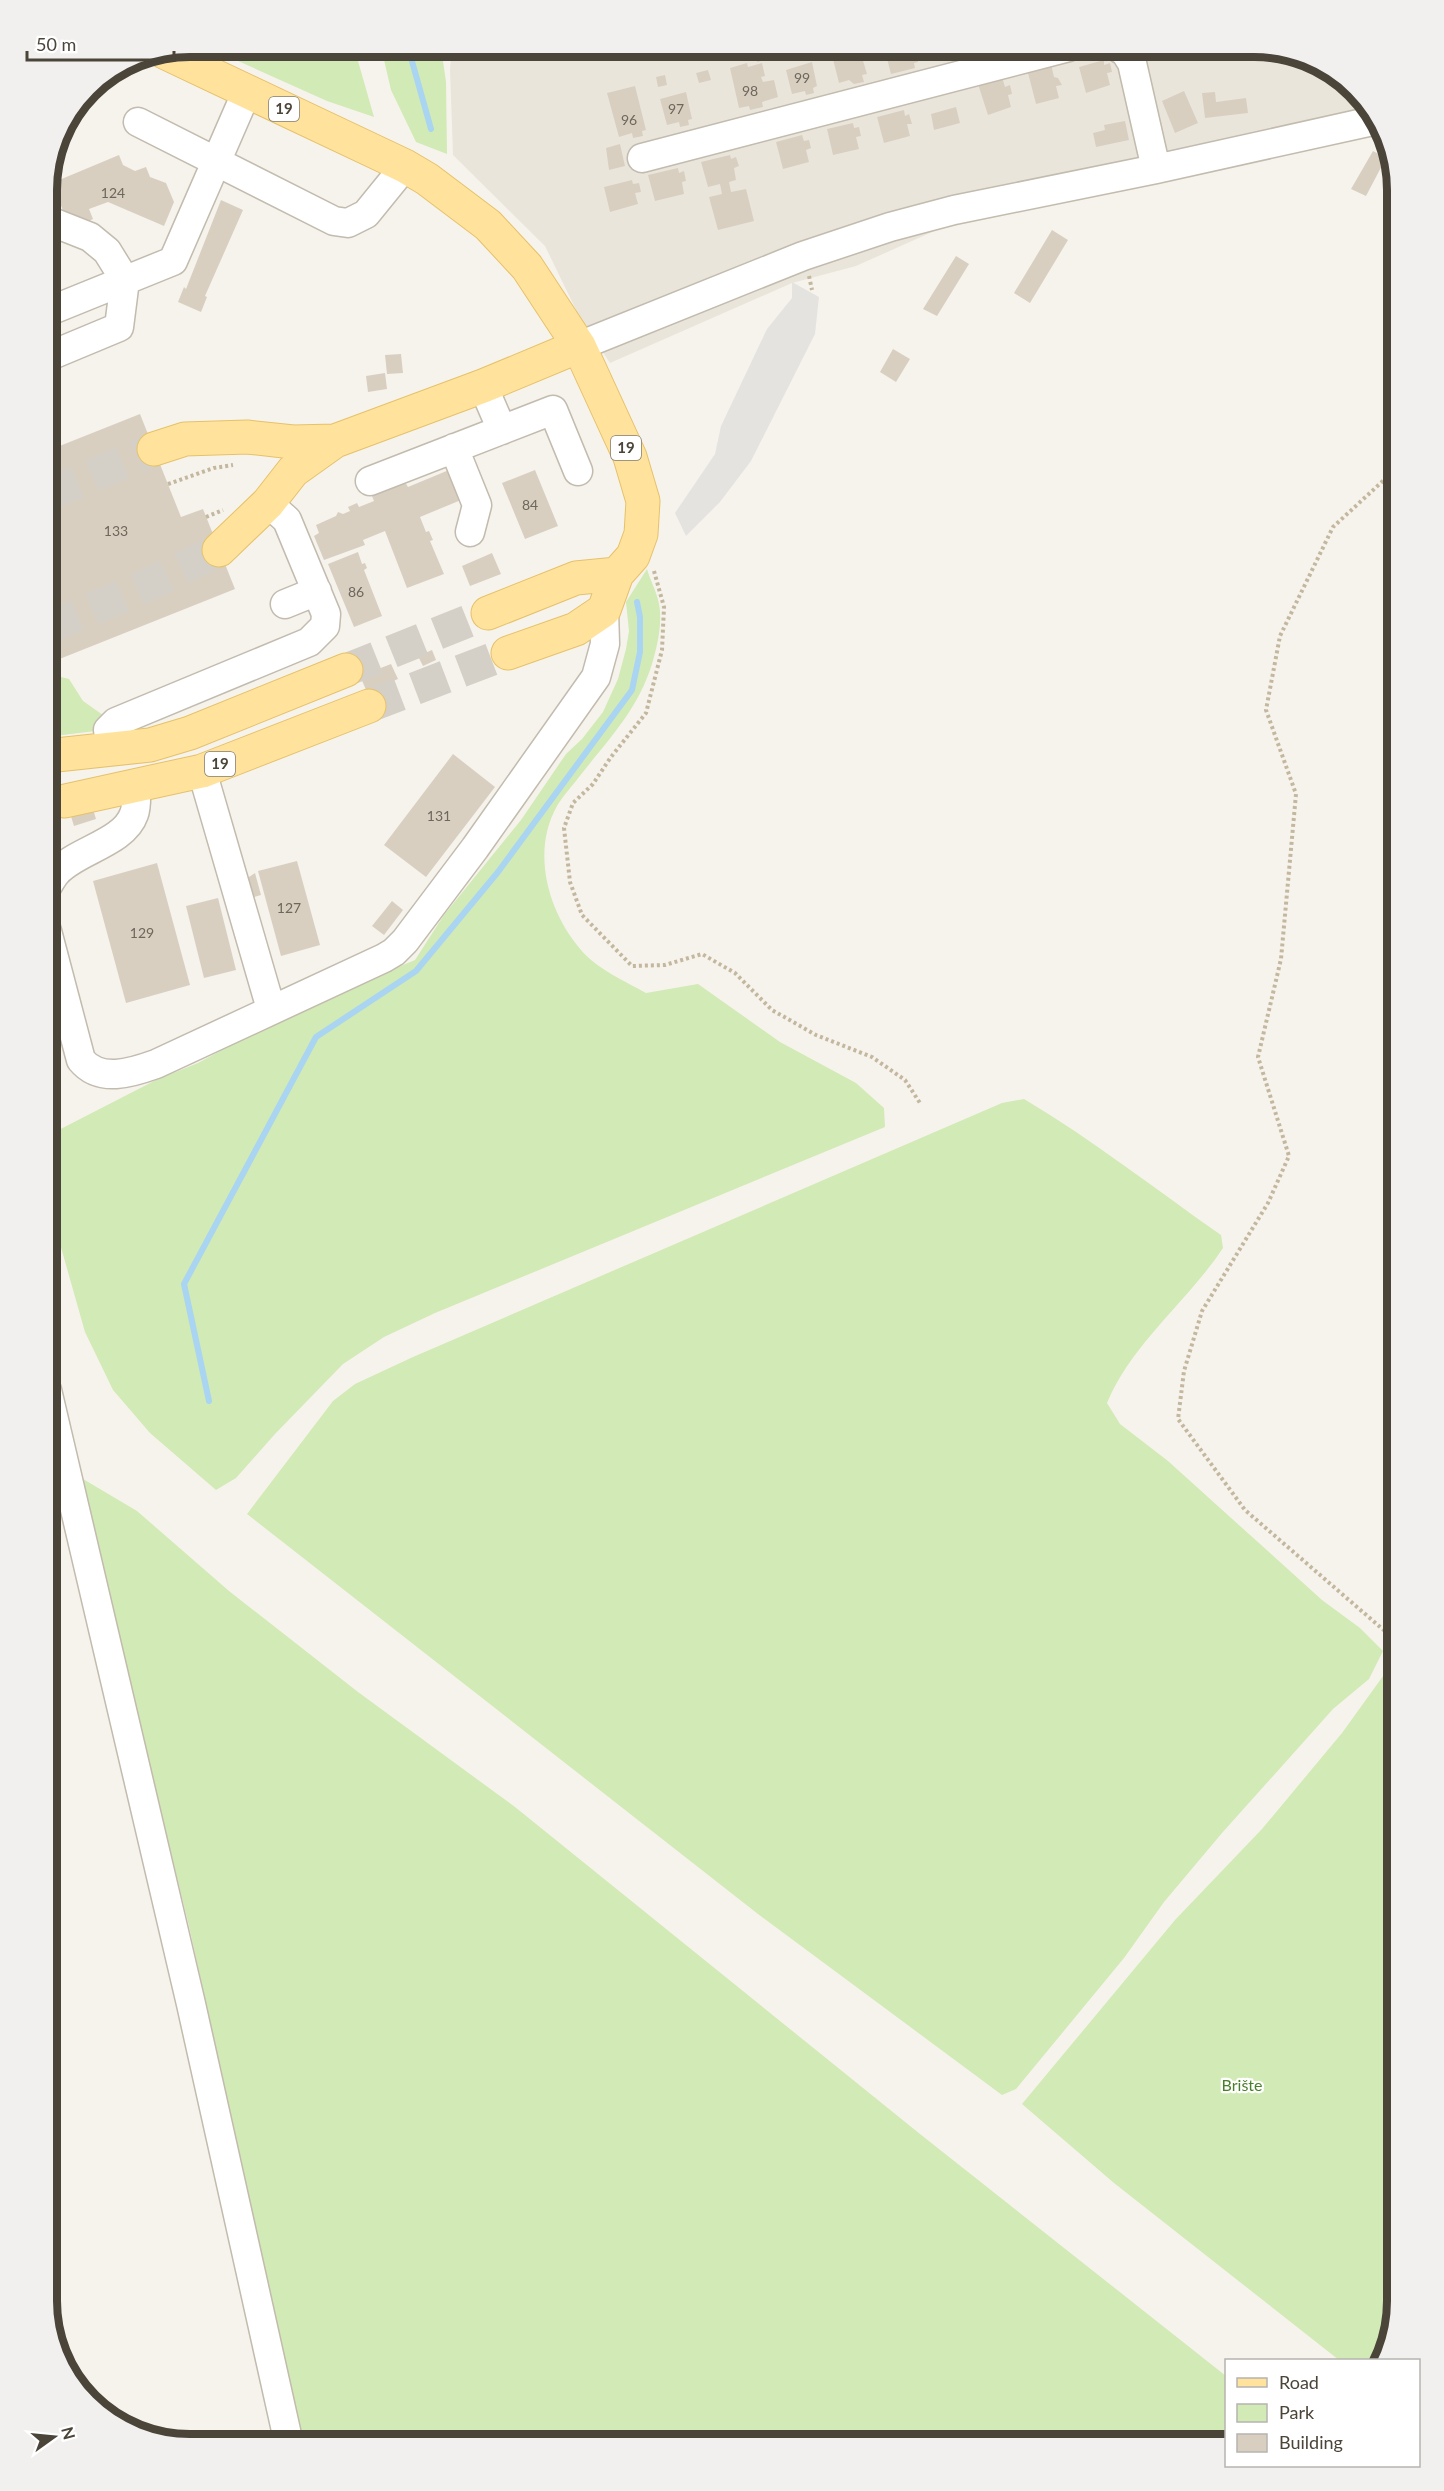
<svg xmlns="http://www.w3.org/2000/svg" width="1444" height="2491" font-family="Lato,sans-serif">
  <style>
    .residential { fill: #eae5da }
    .green { fill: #d2eab5 }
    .parking { fill: #e5e3e0 }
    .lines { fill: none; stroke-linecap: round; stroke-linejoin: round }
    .stream { stroke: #a9d4f2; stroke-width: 6 }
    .building { fill: #d8cfc1 }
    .major-tunnel { stroke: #d4d0c8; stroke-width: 33; stroke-dasharray: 33 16; stroke-linecap: butt }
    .minor-casing { stroke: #c2bbae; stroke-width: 31 }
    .major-casing { stroke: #e6c16a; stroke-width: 35 }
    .path { stroke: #c4b79f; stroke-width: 4; stroke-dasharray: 3 3; stroke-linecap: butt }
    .minor { stroke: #fff; stroke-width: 28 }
    .major { stroke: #ffe39c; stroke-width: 33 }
    .labels { text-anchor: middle; stroke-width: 4.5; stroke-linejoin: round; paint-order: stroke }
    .number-label { font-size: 14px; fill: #6e675b }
    .shield { fill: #fff; stroke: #817c74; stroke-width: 1.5 }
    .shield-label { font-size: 15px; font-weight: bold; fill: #4b4439 }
    .park-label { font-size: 16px; fill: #4a7f2a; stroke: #fff }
    .rim { fill: none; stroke: #4b4439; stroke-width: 8 }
  </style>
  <rect width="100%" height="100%" fill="#f6f3ec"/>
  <path class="residential" d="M452 47H1264L1334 71 1383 127 1385 134 941 228 856 266 792 283 610 363 579 316 545 246 453 155 450 69Z"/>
  <path class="green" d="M207 47H354L374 117 327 101Z
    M381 47H441L446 82 447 154 416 142 391 90Z
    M647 569C650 580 657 592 659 604 662 619 659 638 655 653 642 706 611 736 579 777 572 786 563 796 557 806 531 852 548 912 581 950 597 969 625 981 646 993L698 984 780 1042 856 1083 884 1108 885 1127 435 1313 384 1337 343 1364 275 1434 236 1478 216 1490 150 1433 113 1390 85 1332 47 1198V1136L156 1080 198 1063 304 1006 415 960 444 915 521 820 566 754 582 739 603 712 618 679 626 649 629 631 626 602Z
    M47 665 53 675 69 679 83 701 110 720 103 730 47 737Z
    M1024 1099C1093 1140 1155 1189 1221 1235L1223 1248C1188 1301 1132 1343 1107 1403L1120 1424 1168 1461 1322 1600 1360 1628 1383 1651 1369 1679 1333 1709 1222 1833 1164 1902 1124 1958 1016 2089 1002 2095 758 1914 247 1514 333 1401 355 1384 413 1357 1002 1103Z
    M78 1476 137 1511 229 1591 358 1692 515 1807 920 2134 1226 2376V2444H303L189 1926Z
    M1391 1665 1397 1670V2301L1380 2360H1339L1114 2183 1022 2104 1175 1920 1262 1829 1342 1733Z"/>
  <path class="parking" d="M792 282 819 297 815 334 751 461 720 502 686 536 675 513 715 454 721 426 767 329 792 298Z"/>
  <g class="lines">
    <path class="stream" d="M408 47 431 129
      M209 1401 184 1284 316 1037 416 971 498 872 632 690 640 652V617L637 602"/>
  </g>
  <path class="building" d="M771 47H790L792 53 757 62 754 51Z
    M848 47H859L867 74 862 75 864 82 854 84 849 80 839 83 831 51Z
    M884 47H925L927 53 917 56 918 62 914 63 915 68 891 74Z
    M940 47H968L970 52 964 56 944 60Z
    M1050 60 1054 77 1058 78 1062 85 1056 86 1059 98 1036 104 1026 65Z
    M1104 60V65L1110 63 1112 72 1107 73 1110 85 1086 93 1079 67Z
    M812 62 817 86 813 88 814 93 806 95 805 91 792 94 786 70Z
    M747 63 748 67 762 63 765 76 761 77 763 82 774 80 778 97 762 102 763 107 750 110 749 106 739 108 730 68Z
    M708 70 711 80 699 83 696 73Z
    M1000 70 1005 87 1010 85 1012 94 1008 95 1011 107 988 115 976 78Z
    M665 75 667 85 658 87 656 77Z
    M635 86 646 130 642 131 643 136 633 138 632 133 619 137 607 93Z
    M1184 91 1198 123 1175 133 1162 101Z
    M686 92 692 119 688 120 689 125 680 127 679 122 667 125 660 99Z
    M1215 92 1216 102 1246 98 1248 113 1205 118 1202 93Z
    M956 107 960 123 934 130 931 114Z
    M904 110 905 116 909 114 912 124H907L910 136 884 143 877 117Z
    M1125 121 1129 140 1096 147 1093 133 1105 130 1104 125Z
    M853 123 854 128 859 127 861 136 856 137 859 149 833 155 827 129Z
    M802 135 804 141 809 140 811 148 806 150 809 162 783 169 776 142Z
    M620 144 625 166 609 170 606 148Z
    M1373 151 1386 158 1366 196 1351 189Z
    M119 155 123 165 135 171 146 167 150 177 166 183 174 202 164 226 108 202 89 209 93 219 78 226 66 218 52 183Z
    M730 155 731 159 736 157 739 166 734 168 736 180 729 182 731 192 746 189 754 221 718 230 709 197 722 194 720 184 708 187 701 162Z
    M678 168 679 173 684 171 686 181 682 182 684 194 655 201 648 175Z
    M632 180 633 184 639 183 641 192 635 193 638 204 610 212 604 187Z
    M221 200 243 210 205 296 207 297 201 312 178 302 184 287 186 289Z
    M1052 230 1068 240 1030 303 1014 293Z
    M956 256 969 264 937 316 923 309Z
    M893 349 910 359 896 382 880 372Z
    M401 354 403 373 387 374 385 355Z
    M385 373 387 389 368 392 366 376Z
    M140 414 181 517 203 509 235 589 47 664V451Z
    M449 470 461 500 420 517 426 532 429 531 433 540 430 541 444 574 407 588 385 531 363 540 365 545 324 560 314 536 319 533 316 525 336 516 338 512 343 514 350 511 348 507 357 503 359 507 374 501 372 496 405 482 408 487Z
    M535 470 558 526 525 539 502 483Z
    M358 552 362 564 365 563 367 568 364 570 382 616 354 627 328 564Z
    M492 553 501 574 470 586 462 566Z
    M432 650 436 660 423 666 418 656Z
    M391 664 398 679 367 692 360 676Z
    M453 754 495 787 426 877 384 845Z
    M58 776 70 815 47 822V780Z
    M92 806 96 819 74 826 70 813Z
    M297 861 320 945 281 956 258 871Z
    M157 863 190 985 126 1003 93 881Z
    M255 873 261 895 247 899 246 883 249 877Z
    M218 898 236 970 204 978 186 906Z
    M392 901 403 910 384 935 372 926Z
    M47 966 56 1006 47 1009Z"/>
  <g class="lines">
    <path class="major-tunnel" d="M47 495 154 449
      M47 628 139 589 219 550
      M346 670 488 613
      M369 706 508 653"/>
    <defs>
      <path id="minor" d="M1117 47 1125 52 1132 63 1156 169
        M138 122 334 221 348 223 366 214 405 166
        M642 158 1069 47
        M47 312 173 261 247 91
        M579 346 803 256 890 227 954 210 1156 169 1377 120
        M47 357 119 327 125 280 107 251 90 237 47 220
        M483 386 502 430
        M454 448 477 505 470 532
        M370 481 553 410 578 471
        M285 604 317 591
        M108 730 116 722 309 642 325 626 326 614 287 520 268 503
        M202 771 271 1009
        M47 887C50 882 53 876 57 872 77 850 124 843 134 814 137 807 136 794 136 786
        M47 931 81 1060C100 1083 131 1073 156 1064L384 958 394 952 405 941 475 848 596 677 605 644 604 610
        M47 1390 191 2004 289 2444"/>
      <path id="major" d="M164 52 405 166 427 179 488 225 527 267 579 346 630 457 643 501 641 534 633 556 617 574 604 610 576 629 508 653
        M154 449 185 439 247 437 293 442 335 441
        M219 550 268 503 293 471 335 441 483 386 579 346
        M488 613 576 578 617 574
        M47 756 150 745 190 733 346 670
        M65 801 202 771 369 706"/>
    </defs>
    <use href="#minor" class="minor-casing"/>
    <use href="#major" class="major-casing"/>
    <path class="path" d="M809 276 812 290
      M168 484 214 468 233 465
      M206 517 223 510
      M654 571 664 607 662 650 646 713 611 757 593 784 573 803 564 828 570 882 582 915 632 966 665 965 702 954 735 973 772 1010 816 1035 872 1057 905 1080 920 1103
      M1397 1644 1394 1639 1245 1510 1178 1419 1184 1371 1202 1311 1268 1203 1289 1156 1258 1057 1281 959 1296 794 1266 710 1280 636 1333 527 1397 468"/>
    <use href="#minor" class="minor"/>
    <use href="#major" class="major"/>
  </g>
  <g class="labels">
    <g class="number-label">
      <text x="802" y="83">99</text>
      <text x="750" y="96">98</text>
      <text x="676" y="114">97</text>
      <text x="629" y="125">96</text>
      <text x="113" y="198">124</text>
      <text x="530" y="510">84</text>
      <text x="116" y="536">133</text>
      <text x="356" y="597">86</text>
      <text x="439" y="821">131</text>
      <text x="289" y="913">127</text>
      <text x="142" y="938">129</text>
    </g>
    <g class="shield">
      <rect x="269" y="97" width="30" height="24" rx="4.5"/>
      <rect x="611" y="436" width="30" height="24" rx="4.5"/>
      <rect x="205" y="752" width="30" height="24" rx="4.5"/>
    </g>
    <g class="shield-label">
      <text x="284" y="114">19</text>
      <text x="626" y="453">19</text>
      <text x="220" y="769">19</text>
    </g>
    <g class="park-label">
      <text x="1242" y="2091">Brište</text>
    </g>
  </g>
  <path d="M0 0H1444V2491H0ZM190 57H1254A133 133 0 0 1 1387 190V2301A133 133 0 0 1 1254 2434H190A133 133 0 0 1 57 2301V190A133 133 0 0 1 190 57Z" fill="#f1f0ef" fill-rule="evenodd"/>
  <path class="rim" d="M190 57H1254A133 133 0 0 1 1387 190V2301A133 133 0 0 1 1254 2434H190A133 133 0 0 1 57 2301V190A133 133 0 0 1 190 57Z"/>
  <rect x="1225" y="2359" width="195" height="108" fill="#ffffff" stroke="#b7b4b0" stroke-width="1.5"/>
  <rect x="1237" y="2378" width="30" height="9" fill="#ffe39c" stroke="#b7b4b0" stroke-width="1.5"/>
  <text x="1279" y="2389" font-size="18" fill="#4b4439">Road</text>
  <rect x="1237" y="2404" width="30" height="18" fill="#d2eab5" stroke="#b7b4b0" stroke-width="1.5"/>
  <text x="1279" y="2419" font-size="18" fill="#4b4439">Park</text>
  <rect x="1237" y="2434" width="30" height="18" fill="#d8cfc1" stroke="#b7b4b0" stroke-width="1.5"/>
  <text x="1279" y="2449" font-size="18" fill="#4b4439">Building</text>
  <g transform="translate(54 2437) rotate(75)" stroke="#ffffff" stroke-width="4.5" paint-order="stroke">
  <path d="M0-4.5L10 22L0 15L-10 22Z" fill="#4b4439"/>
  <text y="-9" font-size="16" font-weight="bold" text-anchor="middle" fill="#4b4439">N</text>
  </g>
  <path d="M27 51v9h147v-9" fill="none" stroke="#4b4439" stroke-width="3"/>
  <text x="36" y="51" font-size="18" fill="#4b4439" stroke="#ffffff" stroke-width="4.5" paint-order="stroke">50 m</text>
</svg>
